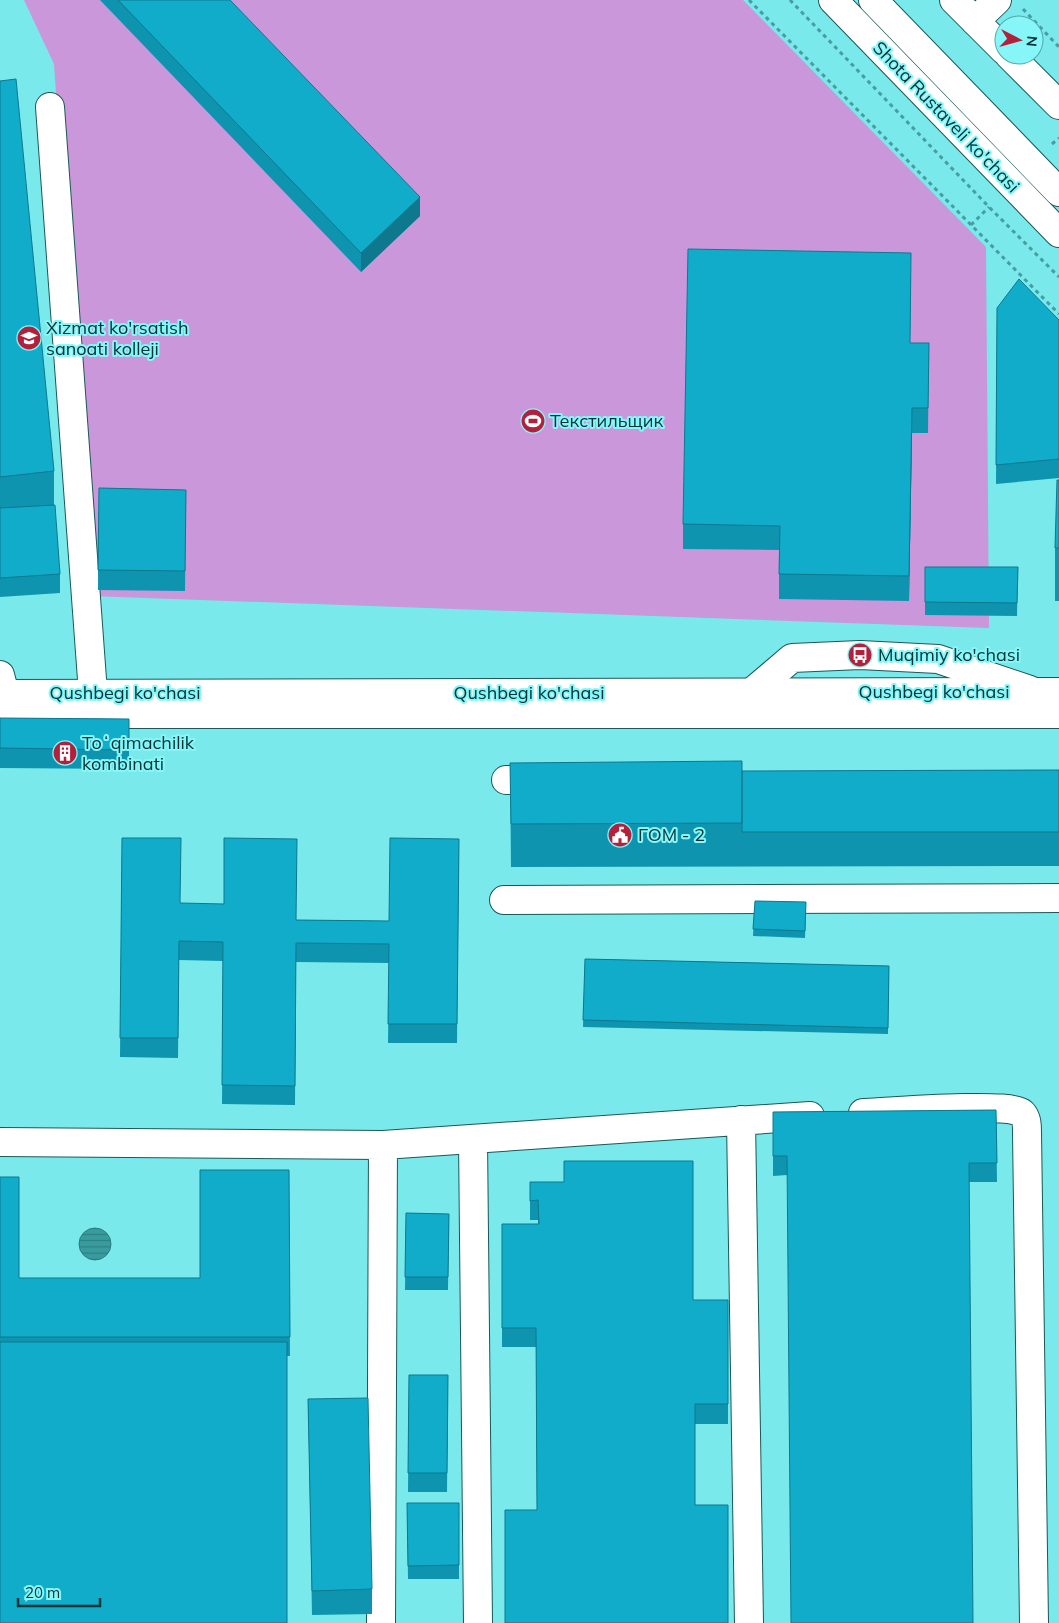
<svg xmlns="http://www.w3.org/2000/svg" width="1059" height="1623" font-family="Mulish,sans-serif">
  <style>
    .green { fill: #c997da }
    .water { fill: url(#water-rules); stroke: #277c7e }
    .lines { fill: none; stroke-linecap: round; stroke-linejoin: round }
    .minor-casing { stroke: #1a5859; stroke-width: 30 }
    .major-casing { stroke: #1a5859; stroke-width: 30 }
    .path { stroke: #479d9f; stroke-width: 3; stroke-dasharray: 4 4; stroke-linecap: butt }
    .minor { stroke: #fff; stroke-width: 28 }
    .major { stroke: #fff; stroke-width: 28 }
    .wall { fill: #0f94af }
    .shaded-wall { fill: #0d788e }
    .building { fill: #12accb; stroke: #0d788e }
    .labels { text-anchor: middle; stroke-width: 4; stroke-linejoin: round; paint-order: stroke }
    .street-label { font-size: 18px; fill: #003334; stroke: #87f6f9 }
    .poi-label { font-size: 18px; fill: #003334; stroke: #87f6f9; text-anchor: start }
  </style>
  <defs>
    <pattern id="water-rules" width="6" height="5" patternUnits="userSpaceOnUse" patternTransform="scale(1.25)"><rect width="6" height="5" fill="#389c9e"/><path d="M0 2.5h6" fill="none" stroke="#2d8082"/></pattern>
  </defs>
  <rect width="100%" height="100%" fill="#79e9eb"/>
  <path class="green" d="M24 0H743L986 247 989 628 91 596 54 64Z"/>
  <path class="water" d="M79 1244a16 16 0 1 1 32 0a16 16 0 1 1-32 0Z"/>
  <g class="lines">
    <defs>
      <path id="minor" d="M873 0 1059 192
        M975 21 997 0
        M50 107 93 693
        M0 675 5 694
        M752 692 792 658 860 655 938 659 1030 690
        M506 780H548
        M504 900 1059 898
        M863 1113C886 1112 1010 1102 1022 1113 1027 1118 1027 1126 1027 1132L1034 1623
        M741 1120 749 1623
        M473 1139 478 1623
        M0 1142 383 1145 810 1116
        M381 1623 383 1145"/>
      <path id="major" d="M833 0 1059 233
        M954 0 1004 50
        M1009 55 1059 105
        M0 694 1059 692
        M0 714H1059"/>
    </defs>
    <use href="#minor" class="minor-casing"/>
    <use href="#major" class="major-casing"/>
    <path class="path" d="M749 0 1059 314
      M790 0 989 207 1059 277
      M1023 9 1059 47
      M1052 144 1059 138
      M971 225 989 207"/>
    <use href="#minor" class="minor"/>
    <use href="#major" class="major"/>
  </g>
  <path class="wall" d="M100 0H230L420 216 361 272Z
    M0 81 54 471V505L60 574V593L0 597Z
    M911 277 910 343H929L928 433H912L909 601 779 599V550L683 549V524Z
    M997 308 1059 320V478L996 484Z
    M1059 480V601H1055V548Z
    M99 488 186 490 185 591 98 590Z
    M925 567H1018L1017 616 925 615Z
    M0 718 129 719V769L0 768Z
    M510 763 742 771 1059 770V866L511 867Z
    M122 838 180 903 296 920 389 921 459 839 457 1043H388L389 963 296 962 295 1105 222 1104 223 961 179 960 178 1058 120 1057Z
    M755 901 806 902 805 938 753 936Z
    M585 959 889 966 888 1034 583 1027Z
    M996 1110 997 1182H969L787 1175 773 1176V1112Z
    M289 1170 290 1356H287L0 1623V1177L19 1278H200Z
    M530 1182 693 1300H728V1424H695L537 1510 536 1347H502V1224H538V1220H530Z
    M406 1213 449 1214 448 1290H405Z
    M409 1375H448L447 1492H408Z
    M308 1399 372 1589V1614L312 1615Z
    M407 1503H459V1579H408Z"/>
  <path class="shaded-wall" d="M420 197V216L361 272V253Z
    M912 408V433L909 601V576Z"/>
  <path class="building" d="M118 0H230L420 197 361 253Z
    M16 79 54 471 0 477V81Z
    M688 249 911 253 910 343H929L928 408H912L909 576 779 574 780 526 683 524Z
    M1019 279 1059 320V459L996 465 997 308Z
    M1057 480H1059V548H1055Z
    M99 488 186 490 185 571 98 570Z
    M55 505 60 574 0 578V508Z
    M925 567H1018L1017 603 925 602Z
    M0 718 129 719V750L0 748Z
    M742 761V823L511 824 510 763Z
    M1059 770V832H742V771Z
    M122 838H181L180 903 224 904V838L297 839 296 920 389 921 390 838 459 839 457 1024H388L389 944 296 943 295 1086 222 1085 223 942 179 941 178 1038H120Z
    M755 901 806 902 805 931 753 929Z
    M585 959 889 966 888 1028 583 1020Z
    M996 1110 997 1163H969L973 1623H791L787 1156H773V1112Z
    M564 1161H693V1300H728V1404H695V1505H728V1623H505V1510H537L536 1328H502V1224H539L538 1200 530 1201V1182H564Z
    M200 1170H289L290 1337H0V1177H19V1278H200Z
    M406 1213 449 1214 448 1277H405Z
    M0 1342H287V1623H0Z
    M409 1375H448L447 1473H408Z
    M368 1398 372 1589 312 1591 308 1399Z
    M407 1503H459V1565L408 1566Z"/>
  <defs>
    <symbol id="university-disc" viewBox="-11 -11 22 22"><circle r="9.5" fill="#b2203c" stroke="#87f6f9"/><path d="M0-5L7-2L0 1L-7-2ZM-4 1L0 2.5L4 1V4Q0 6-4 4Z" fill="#fff"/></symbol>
    <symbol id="stadium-disc" viewBox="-11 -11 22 22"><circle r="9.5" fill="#b2203c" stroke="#87f6f9"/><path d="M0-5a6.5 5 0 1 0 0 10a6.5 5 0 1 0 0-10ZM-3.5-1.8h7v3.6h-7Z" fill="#fff"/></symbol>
    <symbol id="bus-disc" viewBox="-11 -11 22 22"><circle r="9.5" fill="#b2203c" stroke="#87f6f9"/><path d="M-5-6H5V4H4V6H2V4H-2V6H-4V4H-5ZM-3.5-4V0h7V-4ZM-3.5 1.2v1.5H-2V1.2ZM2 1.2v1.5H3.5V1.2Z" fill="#fff"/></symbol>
    <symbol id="building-disc" viewBox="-11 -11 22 22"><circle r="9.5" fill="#b2203c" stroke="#87f6f9"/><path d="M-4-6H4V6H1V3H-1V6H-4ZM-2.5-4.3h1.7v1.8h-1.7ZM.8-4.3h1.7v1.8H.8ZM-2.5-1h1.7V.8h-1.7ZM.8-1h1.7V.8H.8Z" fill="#fff"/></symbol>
    <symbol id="civic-disc" viewBox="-11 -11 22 22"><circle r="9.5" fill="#b2203c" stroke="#87f6f9"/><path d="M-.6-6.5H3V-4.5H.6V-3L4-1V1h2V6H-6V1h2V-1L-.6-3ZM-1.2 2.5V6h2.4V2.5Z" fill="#fff"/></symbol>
  </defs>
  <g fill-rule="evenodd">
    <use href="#university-disc" x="15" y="324" width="28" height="28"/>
    <use href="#stadium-disc" x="519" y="407" width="28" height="28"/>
    <use href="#bus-disc" x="846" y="641" width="28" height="28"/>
    <use href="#building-disc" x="51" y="739" width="28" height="28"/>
    <use href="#civic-disc" x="606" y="821" width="28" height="28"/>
  </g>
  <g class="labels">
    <g class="street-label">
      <text transform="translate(946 117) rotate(46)" y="6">Shota Rustaveli ko'chasi</text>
      <text x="934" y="698">Qushbegi ko'chasi</text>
      <text x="125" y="699">Qushbegi ko'chasi</text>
      <text x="529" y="699">Qushbegi ko'chasi</text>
    </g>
    <g class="poi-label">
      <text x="46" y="334">Xizmat ko'rsatish<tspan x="46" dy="21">sanoati kolleji</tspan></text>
      <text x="550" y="427">Текстильщик</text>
      <text x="878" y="661">Muqimiy ko'chasi</text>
      <text x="82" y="749">Toʻqimachilik<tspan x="82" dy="21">kombinati</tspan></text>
      <text x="638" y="841">ГОМ - 2</text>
    </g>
  </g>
  <g transform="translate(1019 40) rotate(96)"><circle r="24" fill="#87f6f9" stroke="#51a8aa"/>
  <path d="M0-4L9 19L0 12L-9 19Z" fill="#b2203c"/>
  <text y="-8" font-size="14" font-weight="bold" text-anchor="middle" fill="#003334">N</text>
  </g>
  <path d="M18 1598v8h82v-8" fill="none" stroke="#003334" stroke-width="2.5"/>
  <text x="25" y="1598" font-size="15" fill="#003334" stroke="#87f6f9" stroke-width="4" paint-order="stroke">20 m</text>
</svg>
